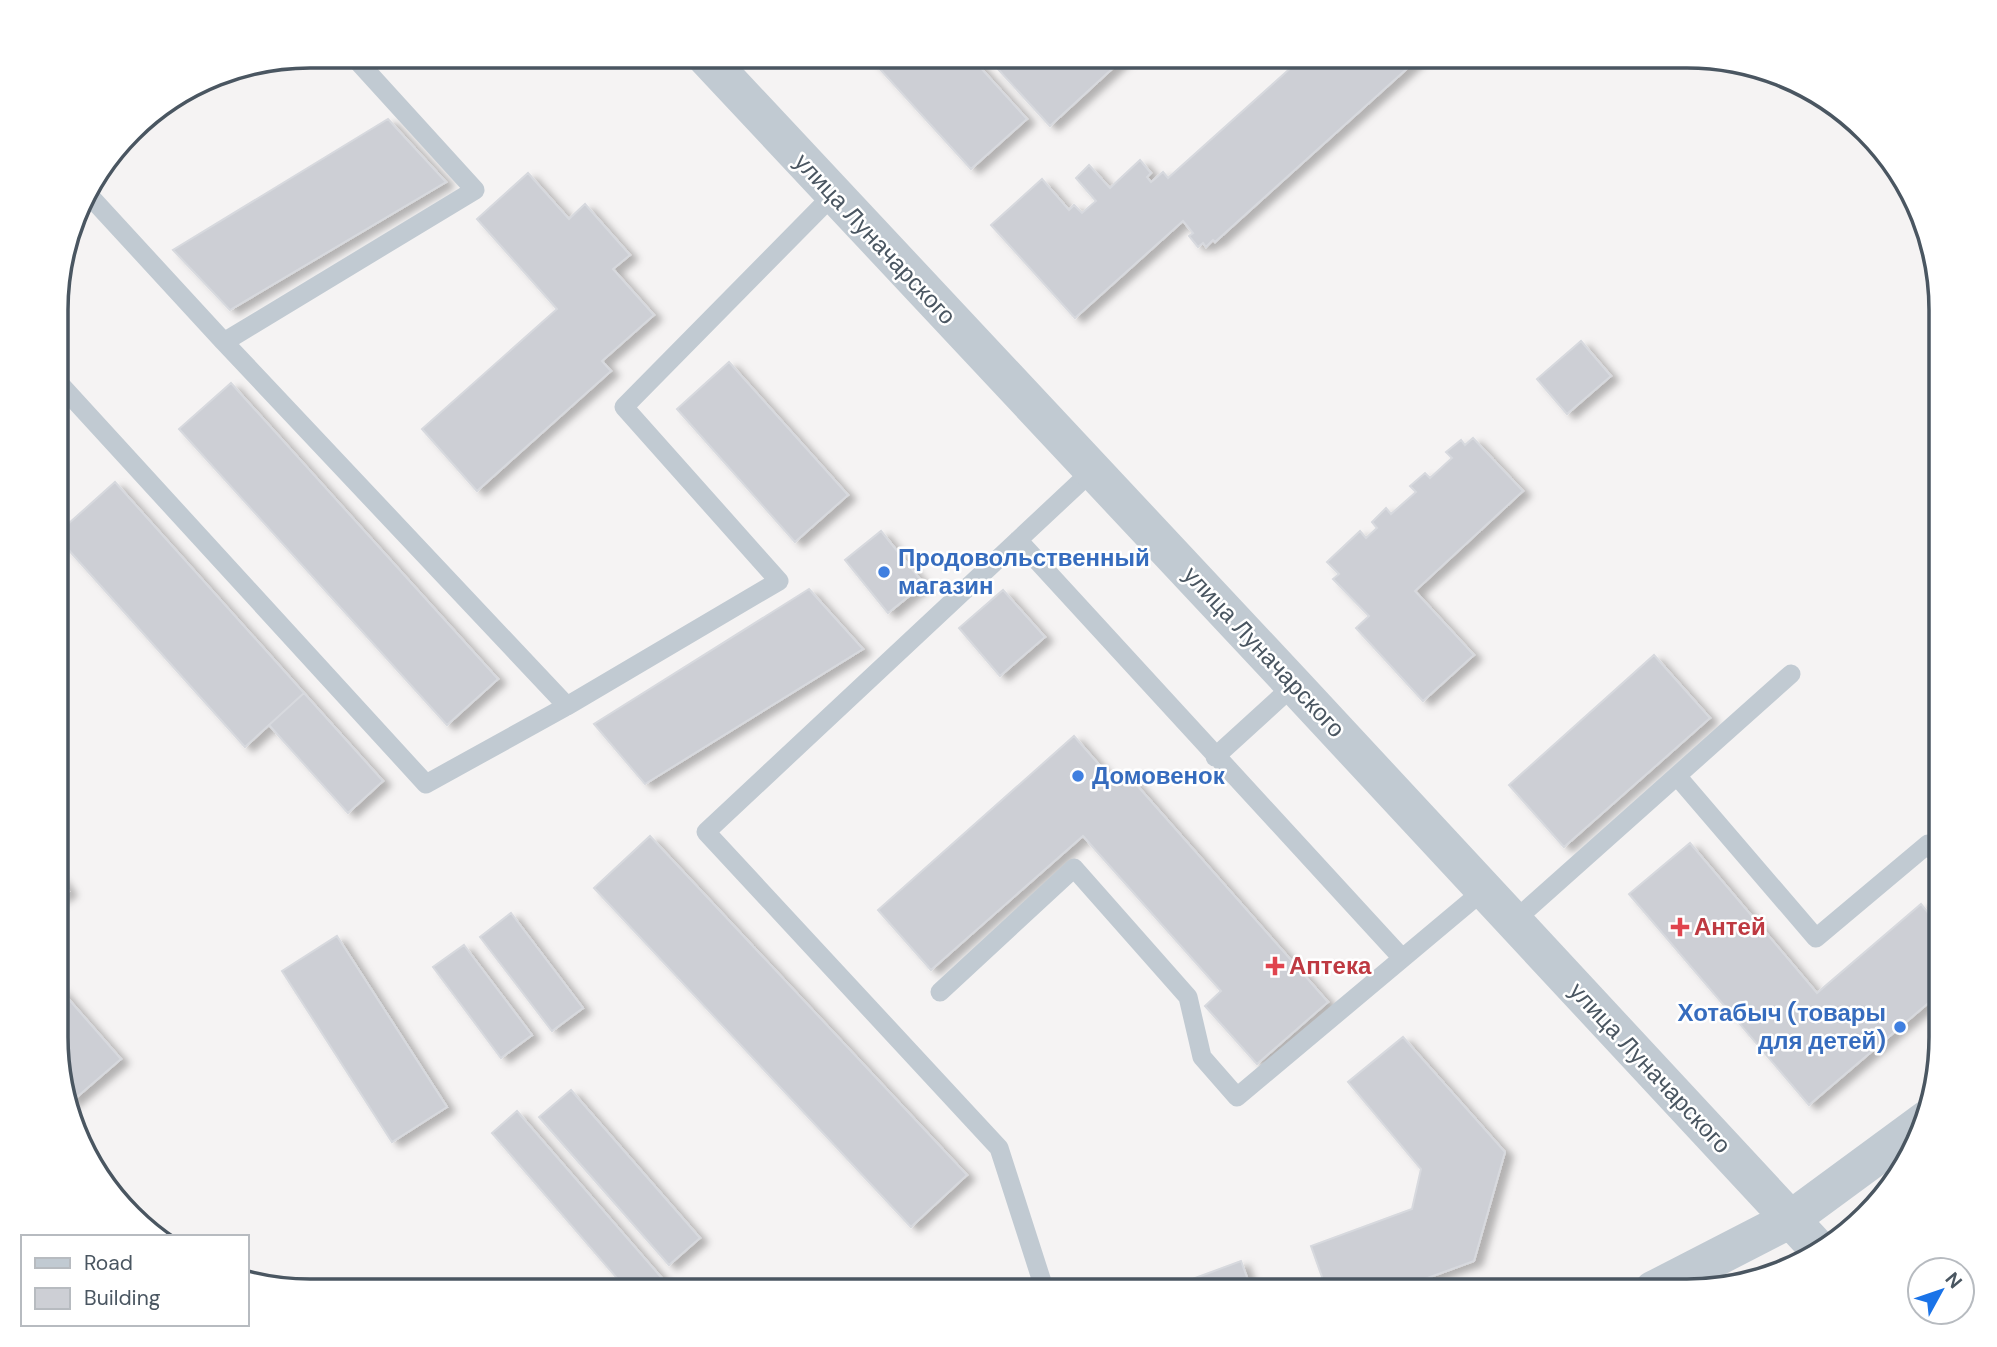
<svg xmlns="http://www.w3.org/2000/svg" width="1997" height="1347" font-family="'DM Sans',sans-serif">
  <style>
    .building { fill: #cdcfd5; stroke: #d7d9de; stroke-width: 2; filter: url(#shadow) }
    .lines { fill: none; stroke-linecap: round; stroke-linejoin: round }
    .service { stroke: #c1cad2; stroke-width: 19 }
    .tertiary { stroke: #c1cad2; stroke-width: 38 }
    .shop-dot { fill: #3f7fe0; stroke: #fff; stroke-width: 2.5 }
    .health-dot { fill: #e0444e; stroke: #fff; stroke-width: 2.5 }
    .labels { text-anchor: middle; stroke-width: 5; stroke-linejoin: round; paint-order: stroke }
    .street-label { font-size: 24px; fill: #4a5661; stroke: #fff }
    .shop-label { font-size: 24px; font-weight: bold; fill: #366cbe; stroke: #fff; text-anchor: start }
    .health-label { font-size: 24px; font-weight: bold; fill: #be3a42; stroke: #fff; text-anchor: start }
    .rim { fill: none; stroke: #4a5661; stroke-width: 3.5 }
  </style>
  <defs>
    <filter id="shadow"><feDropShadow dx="8" dy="4.5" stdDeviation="3.5" flood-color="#0004"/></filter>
  </defs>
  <rect width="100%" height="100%" fill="#f5f3f3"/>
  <path class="building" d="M868 56H970L1027 119 971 169Z
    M1010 56H1126L1050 126 997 68Z
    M1304 56H1421L1215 242 1213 240 1206 247 1203 243 1198 247 1189 236 1193 233 1183 221 1075 318 991 225 1042 179 1069 210 1074 205 1082 213 1096 201 1076 178 1089 165 1110 188 1140 160 1151 173 1147 177 1151 182 1163 172 1168 178Z
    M388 119 446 182 230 310 173 250Z
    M528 173 569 219 585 204 630 255 613 269 654 315 602 361 611 371 477 491 422 429 557 309 477 219Z
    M1581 341 1611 376 1567 414 1537 379Z
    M729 362 848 495 795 542 677 409Z
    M231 383 498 679 447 725 179 429Z
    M1473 438 1523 491 1415 591 1474 655 1423 701 1356 628 1369 616 1333 579 1339 574 1327 562 1360 531 1366 538 1377 528 1372 522 1386 508 1391 514 1416 492 1410 486 1425 473 1430 478 1452 458 1446 452 1461 440 1465 445Z
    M115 482 304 693 245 747 58 538V533Z
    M881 531 924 584 888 613 845 560Z
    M809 589 863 649 645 784 594 724Z
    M1003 590 1045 637 1000 676 959 628Z
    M1654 655 1710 718 1564 847 1509 785Z
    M304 693 383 781 348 813 269 725Z
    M1074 736 1116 784 1127 774 1328 1002 1257 1064 1205 1006 1221 991 1083 836 931 970 878 910Z
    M650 836 967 1175 911 1227 594 888Z
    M1690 843 1817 993 1921 904 1940 927V993L1809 1105 1629 894Z
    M58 875 69 891 58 899Z
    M511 913 583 1008 552 1031 480 937Z
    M337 936 447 1107 392 1142 282 971Z
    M464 945 532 1035 501 1058 433 967Z
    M58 987 121 1059 70 1103 58 1069Z
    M1403 1037 1505 1152 1474 1261 1392 1291H1327L1311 1246 1412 1209 1421 1169 1348 1082Z
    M571 1090 700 1238 669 1265 539 1117Z
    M517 1111 667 1284 660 1291H628L492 1133Z
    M1241 1261 1252 1291H1160Z"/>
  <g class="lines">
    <path class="service" d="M86 192 224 342 475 190 353 56
      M224 342 567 706
      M58 382 426 784 567 706 779 581 624 407 833 195
      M1018 540 1402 958
      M1215 757 1294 685
      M1677 776 1816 938 1928 844 1940 858
      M1514 921 1791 674
      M940 992 1074 868 1188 997 1202 1057 1237 1097 1484 890
      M1045 1291 999 1148 706 832 1093 470"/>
    <path class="tertiary" d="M705 56 1294 685 1820 1251
      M1653 1290 1791 1219 1927 1119"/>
  </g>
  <g class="shop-dot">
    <circle cx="884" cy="572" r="7"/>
    <circle cx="1078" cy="776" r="7"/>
    <circle cx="1900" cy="1027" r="7"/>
  </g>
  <g class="health-dot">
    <path d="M1676.5 916.5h7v7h7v7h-7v7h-7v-7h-7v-7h7z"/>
    <path d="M1271.5 955.5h7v7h7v7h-7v7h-7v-7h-7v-7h7z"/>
  </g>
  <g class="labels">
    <g class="street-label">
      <text transform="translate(875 239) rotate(47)" y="8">улица Луначарского</text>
      <text transform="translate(1264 652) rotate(47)" y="8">улица Луначарского</text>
      <text transform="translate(1650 1068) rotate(47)" y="8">улица Луначарского</text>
    </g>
    <g class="shop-label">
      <text x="898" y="566">Продовольственный<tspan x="898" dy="28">магазин</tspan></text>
      <text x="1092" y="784">Домовенок</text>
      <text x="1886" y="1021" text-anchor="end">Хотабыч (товары<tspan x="1886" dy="28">для детей)</tspan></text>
    </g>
    <g class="health-label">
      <text x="1694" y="935">Антей</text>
      <text x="1289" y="974">Аптека</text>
    </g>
  </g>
  <path d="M0 0H1997V1347H0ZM310 68H1687A242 242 0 0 1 1929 310V1037A242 242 0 0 1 1687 1279H310A242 242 0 0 1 68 1037V310A242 242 0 0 1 310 68Z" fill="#fff" fill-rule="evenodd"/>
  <path class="rim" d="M310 68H1687A242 242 0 0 1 1929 310V1037A242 242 0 0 1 1687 1279H310A242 242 0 0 1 68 1037V310A242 242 0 0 1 310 68Z"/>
  <rect x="21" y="1235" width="228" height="91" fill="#ffffff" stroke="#b7bbc0" stroke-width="2"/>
  <rect x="35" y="1258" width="35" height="10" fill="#c1cad2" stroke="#b7bbc0" stroke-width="2"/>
  <text x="84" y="1270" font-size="21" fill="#4a5661">Road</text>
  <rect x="35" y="1288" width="35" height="21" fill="#cdcfd5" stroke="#b7bbc0" stroke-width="2"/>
  <text x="84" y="1305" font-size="21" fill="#4a5661">Building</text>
  <g transform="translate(1941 1291) rotate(50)"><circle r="33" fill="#ffffff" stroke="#b7bbc0" stroke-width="2"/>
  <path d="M0-5L12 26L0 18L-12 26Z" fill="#1a73e8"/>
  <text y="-10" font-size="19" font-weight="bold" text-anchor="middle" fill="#4a5661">N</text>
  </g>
</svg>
